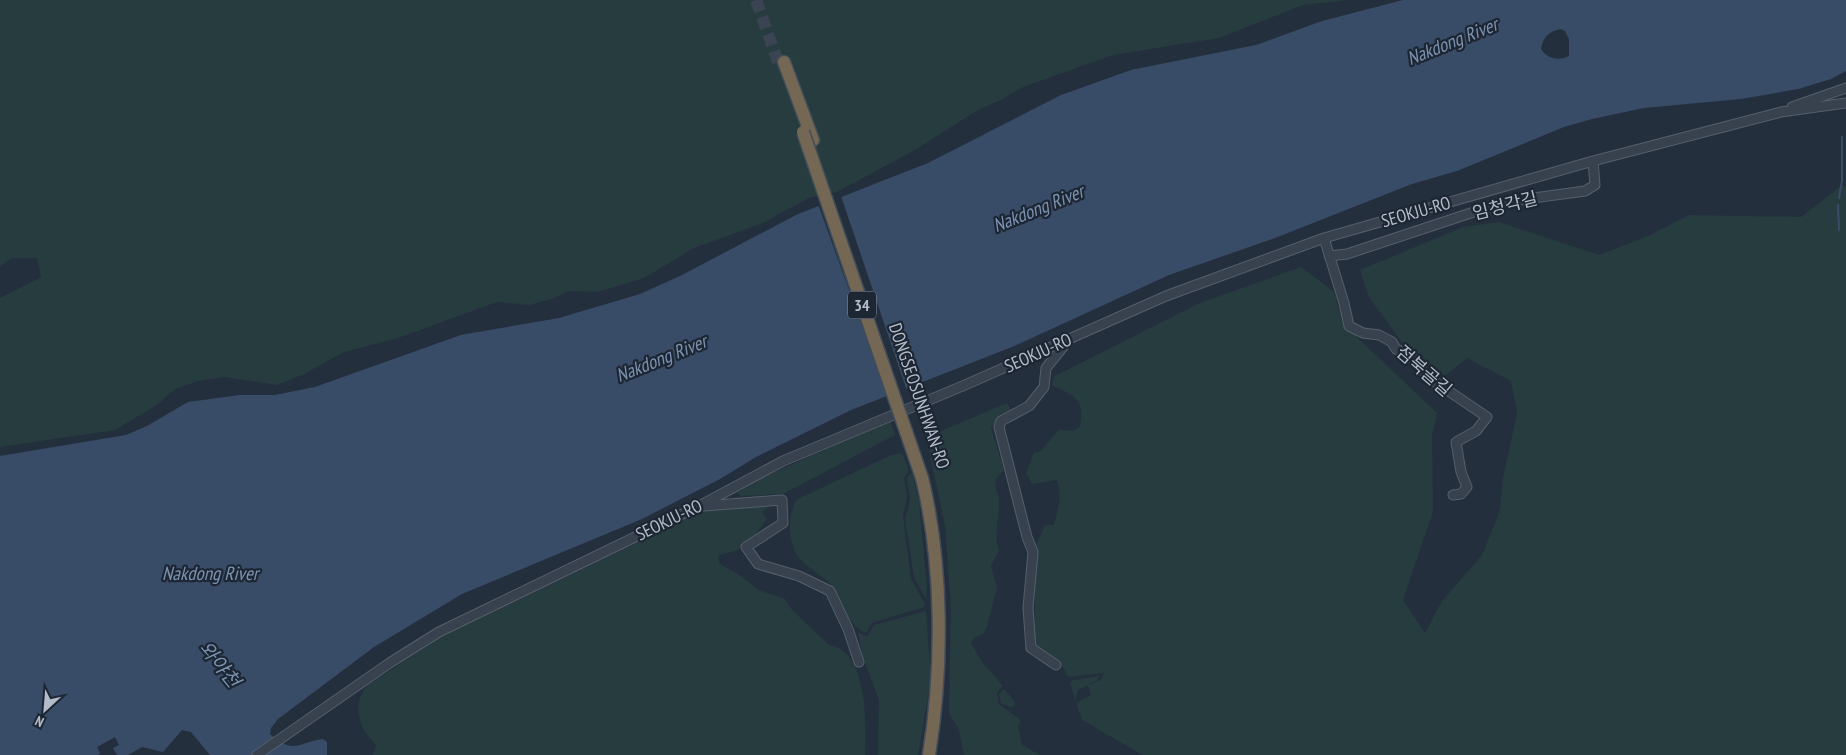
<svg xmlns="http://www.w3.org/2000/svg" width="1846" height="755" font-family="'PT Sans Narrow','Noto Sans KR',sans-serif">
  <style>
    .green { fill: #263c3f }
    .water { fill: #394c67; fill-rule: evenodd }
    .pier { fill: #242f3e }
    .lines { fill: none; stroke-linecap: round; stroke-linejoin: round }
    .stream { stroke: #394c67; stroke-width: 2 }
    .highway-tunnel { stroke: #3a4453; stroke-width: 12; stroke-dasharray: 12 6; stroke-linecap: butt }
    .minor-casing { stroke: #565f6c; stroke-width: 11 }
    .highway-casing { stroke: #434c59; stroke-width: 15 }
    .minor { stroke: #38414e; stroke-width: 9 }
    .highway { stroke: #746855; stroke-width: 12 }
    .highway-bridge-casing { stroke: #434c59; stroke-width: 15; stroke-linecap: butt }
    .highway-bridge { stroke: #746855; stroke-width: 12 }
    .labels { text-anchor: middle; stroke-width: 4.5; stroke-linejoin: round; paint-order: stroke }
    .shield { fill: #1d2633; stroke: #878f9c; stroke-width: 1 }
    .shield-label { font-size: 16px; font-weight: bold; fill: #b4bcc9 }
    .street-label { font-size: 18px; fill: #b4bcc9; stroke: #1d2633 }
    .water-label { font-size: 19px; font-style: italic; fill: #7c92b1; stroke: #1d2633 }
  </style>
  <rect width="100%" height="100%" fill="#242f3e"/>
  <path class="green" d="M0 0H1349L1303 5 1219 38 1113 55 1023 87 1001 100 978 110 915 150 837 192 809 198 763 223 694 248 644 278 597 292 569 291 552 299 529 305 497 302 398 338 344 352 304 374 277 385 225 377 198 381 175 389 158 404 115 430 0 447V298L41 277 37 258H12L0 266Z
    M1841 186H1846V755H1143L1082 720 1076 703 1091 695 1088 685 1101 680 1104 673 1068 677 1063 667 1035 645V560L1036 546 1045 525H1054C1057 512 1064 491 1056 480L1032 484 1026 473 1034 453 1042 451C1046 442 1053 439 1058 430L1073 431 1080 427C1086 399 1074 396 1052 385L1053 377 1200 303 1301 267 1334 292 1343 324 1437 413 1432 436 1433 512 1403 600 1425 633 1442 601 1482 555 1500 510 1503 478 1517 413 1511 381 1467 358 1442 378 1406 348 1369 297 1360 270 1463 227 1499 222 1599 255 1648 236 1689 215 1801 217Z
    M1007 403 1011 410 999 418 991 428 1004 470C1001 473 997 477 996 480 994 487 998 493 999 499 1000 517 993 534 999 551L991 566 997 587 987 627 983 634 975 637 971 643 982 662 1003 686 997 693 999 704 1021 720 1018 727 1022 745 1040 755H964L959 730 949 713 951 608 945 526 928 445 931 435Z
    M890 420 895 435 783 494 741 496 737 493 764 477Z
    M902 453 909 470 904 478 907 498 903 516 911 579 925 604 924 607 872 623 866 633C847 626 844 603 833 587 825 577 812 571 803 562 787 547 787 518 796 500L891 455Z
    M912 472 919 503 927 586 926 599 914 577 905 519 910 500 907 478Z
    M773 504 762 512 767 519 755 535 742 543 740 549 720 555 718 558 720 564 741 576 758 590 785 599 792 610 829 645C869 651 866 726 865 755H373L376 745C359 728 350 705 368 685L440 638 704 510Z
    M926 611 931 680 918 755H878L879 700 863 657 858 633 867 636 874 625Z
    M1099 676 1097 680 1078 690 1075 701 1070 681Z
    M1004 689 1015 702 1012 708 1001 703 999 694Z"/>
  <path class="water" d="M1403 0H1846V71L1831 79 1798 89 1741 99 1644 108 1592 119 1564 127 1457 171 1412 184 1275 238 1169 275 1012 347 851 410 756 457 720 479 642 519 462 594 374 647 278 719 271 728 270 734C295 755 296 743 323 739L327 742V755H210L191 732 182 730 163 752 142 747 128 755H0V456L126 435 147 426 188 402 240 395H275L315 387 461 335 559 318 640 294 680 276 798 214 928 163 1061 95 1131 70 1256 45 1322 21ZM1561 29 1565 31 1569 39V56C1559 61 1547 59 1541 49 1543 37 1549 31 1561 29Z"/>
  <path class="pier" d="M841 196 907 391 888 398 818 204Z
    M115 737 119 745 113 748 117 755H98L100 753 97 747Z"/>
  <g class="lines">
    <path class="stream" d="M1839 198 1842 181V137
      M1838 205 1839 230"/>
    <path class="highway-tunnel" d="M756 0 779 65"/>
    <defs>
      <path id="minor" d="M1792 107 1846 88
        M1324 238 1344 303 1349 326 1363 333 1379 335 1392 342 1396 349 1409 354 1428 377 1487 417 1476 431 1456 442 1461 472 1467 487 1461 494 1453 495
        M1329 256 1347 254 1504 202 1585 191 1595 185 1593 161
        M704 506 782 500 783 523 746 547 758 564 799 576 830 591 848 629 859 662
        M1056 665 1031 648 1028 608 1033 552 1027 537 999 427 1001 421 1029 406 1044 387 1046 368 1067 342
        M257 755 391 662 439 632 699 506 783 461 965 385 1166 296 1324 238 1593 161 1781 112 1846 103"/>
      <path id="highway" d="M784 62 813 140
        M922 478C943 564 943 668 929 755"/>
    </defs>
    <use href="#minor" class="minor-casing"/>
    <use href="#highway" class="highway-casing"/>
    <use href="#minor" class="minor"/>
    <use href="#highway" class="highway"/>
    <defs>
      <path id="highway-bridge" d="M803 132 922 478"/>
    </defs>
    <use href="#highway-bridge" class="highway-bridge-casing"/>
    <use href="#highway-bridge" class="highway-bridge"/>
  </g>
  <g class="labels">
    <rect class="shield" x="848" y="291.5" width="28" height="27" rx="4"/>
    <g class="shield-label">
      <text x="862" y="311">34</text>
    </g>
    <g class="street-label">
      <text transform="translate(1505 206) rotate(-14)" y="6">임청각길</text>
      <text transform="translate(1416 212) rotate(-16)" y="6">SEOKJU-RO</text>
      <text transform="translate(1038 353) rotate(-24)" y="6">SEOKJU-RO</text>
      <text transform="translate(1424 371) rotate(41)" y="6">점북골길</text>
      <text transform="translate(919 396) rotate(71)" y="6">DONGSEOSUNHWAN-RO</text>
      <text transform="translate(669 520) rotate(-26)" y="6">SEOKJU-RO</text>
    </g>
    <g class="water-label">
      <text transform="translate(1452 41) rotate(-22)" y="7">Nakdong River</text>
      <text transform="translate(1038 208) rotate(-22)" y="7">Nakdong River</text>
      <text transform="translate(661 358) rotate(-22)" y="7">Nakdong River</text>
      <text x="210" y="580">Nakdong River</text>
      <text transform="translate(220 664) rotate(51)" y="7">와야천</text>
    </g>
  </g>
  <g transform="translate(45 710) rotate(206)" stroke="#1d2633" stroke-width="4" paint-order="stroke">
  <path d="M0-4L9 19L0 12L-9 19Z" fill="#b4bcc9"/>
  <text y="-8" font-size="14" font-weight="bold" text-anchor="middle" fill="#b4bcc9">N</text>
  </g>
</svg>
